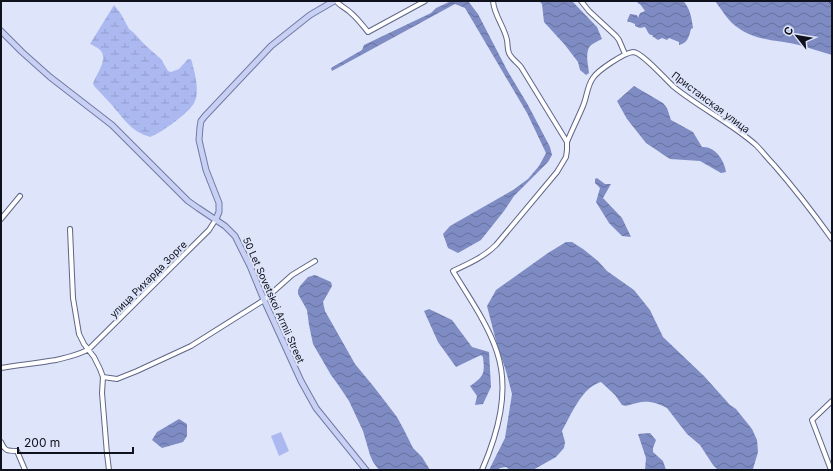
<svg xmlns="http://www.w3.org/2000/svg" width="833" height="471" font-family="Inter,sans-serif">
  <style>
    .wetland { fill: url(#wetland-marsh) }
    .green { fill: #acb9f1 }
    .water { fill: url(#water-waves) }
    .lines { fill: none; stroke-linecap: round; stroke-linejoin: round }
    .ferry { stroke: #3d488d; stroke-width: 1; stroke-dasharray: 5 4; stroke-linecap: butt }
    .minor-casing { stroke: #5f6685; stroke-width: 6 }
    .major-casing { stroke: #707aa4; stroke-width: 7 }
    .minor { stroke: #fff; stroke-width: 4 }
    .major { stroke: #c8d1f4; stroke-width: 5 }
    .labels { text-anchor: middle; stroke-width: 4; stroke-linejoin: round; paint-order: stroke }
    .street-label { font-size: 10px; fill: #0f121d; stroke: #dee4f9 }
  </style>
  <defs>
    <pattern id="wetland-marsh" width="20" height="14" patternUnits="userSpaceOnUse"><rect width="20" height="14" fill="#acb9f1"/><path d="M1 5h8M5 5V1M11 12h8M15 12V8" fill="none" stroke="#939ece"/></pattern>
    <pattern id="water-waves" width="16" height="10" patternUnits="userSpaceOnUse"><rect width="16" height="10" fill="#7f8cc3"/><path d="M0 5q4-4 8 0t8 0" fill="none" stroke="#66719e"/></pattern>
  </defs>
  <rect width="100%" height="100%" fill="#dee4f9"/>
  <path class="wetland" d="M114 5 121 14 129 29 134 33 145 45 161 59 168 71 171 72 179 69 188 59H191C194 69 200 91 195 101 192 110 171 125 163 130 159 133 154 135 150 137 132 131 128 124 116 110 110 102 102 95 95 87L93 84C96 74 110 58 99 49 96 47 93 45 90 44Z"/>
  <path class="green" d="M281 432 289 451 279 456 271 436Z"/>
  <path class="water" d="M451 1H468L478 14 507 70 528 105 550 147 552 155 548 162 514 196 504 211 481 240 458 253 448 248 443 234 450 226 513 190 528 179 539 166 546 153 527 113 465 8 455 4 332 71 331 68 362 50 364 45 431 13 436 8Z
    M539 1H572L597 27 602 39C598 41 593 43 590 46 585 53 588 64 589 73L586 75 580 70 578 62 565 45 544 22 542 4Z
    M636 1 642 2 643 1H683C690 7 692 20 693 28L691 29C689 36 688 43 679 45V42L669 38 667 40 662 38 658 40 652 36 653 35H651L649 34 645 27 640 28 635 26V24L630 22H628L627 21 630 14 637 15 638 18 640 13 645 11 640 4H639Z
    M715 1H832V55C821 52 810 48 799 45 778 40 755 41 737 27 728 21 722 10 715 1Z
    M634 86 663 103 667 108 671 120 693 132 702 147C702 147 708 147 709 148 718 151 725 163 726 172L721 173 700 161 670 159 646 143 627 119 617 101Z
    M597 178 605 184H611L603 198 622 218 631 237 622 236 609 223 596 202 600 188 595 183V179Z
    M566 242H572L583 249 598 261 607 271 634 290 650 310 663 337 704 376 730 405 736 409 752 429 757 440 758 452 753 469 752 470H718L713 465 700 445 687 434 667 408C658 403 647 400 637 403 631 404 628 407 622 405L615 395 601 382C582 387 571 415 562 431L565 442 564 448 556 457 533 470H510L506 467 500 468 498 470H489L505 438 512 394 506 371 496 341 487 306 496 290 548 253Z
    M315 275 331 282 332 286 323 302 325 311 355 364 374 387 397 417 403 428 413 448 422 457 430 470H379L373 462 370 455 363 431 349 401 339 386 331 375 313 344 309 325 307 310 298 294V290L300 286 308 277Z
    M429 309 452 320 472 347 489 352 491 387 483 404 475 405 477 396 470 386C484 376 485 374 483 357L481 355 456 367 438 342 424 311Z
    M179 419 187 424V436L183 442 162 448 152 440 157 432Z
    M650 433 656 440 653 448V452L663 461 666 470H645L646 458 638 434Z"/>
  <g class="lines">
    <path class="ferry" d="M828 1 832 5"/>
    <defs>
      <path id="minor" d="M336 1C340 6 346 8 351 13 358 19 363 26 368 32L425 1
        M581 1 589 11 616 36 619 40 625 54
        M567 142C572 130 578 118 583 106 587 97 587 86 593 78 598 70 624 53 633 52 642 52 666 80 674 87 700 108 731 123 756 145 762 151 768 159 774 165 795 189 814 214 832 239
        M1 219 20 196
        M70 229 73 298 79 334 84 344 94 357 100 369 103 377 102 393 107 454 109 470
        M1 368C20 365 38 363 56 360 68 357 79 355 89 349L209 230 216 219
        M103 377 117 379 137 371 191 346 264 300 292 275 315 261
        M1 442C5 451 7 451 17 451L25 470
        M482 470C498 433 510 391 497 352 488 324 468 296 453 271 468 264 484 257 496 245L557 172 566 157 567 150V142L521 67C518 63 513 60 510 55 507 51 508 45 507 40 504 26 494 15 493 1
        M831 470 812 420 832 401"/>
      <path id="major" d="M1 31 22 52 50 77 112 125 188 201 198 208 225 226 235 236 250 266 264 300 301 381 316 408 366 470
        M216 219 219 212V203L206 170 199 140 200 127 201 121 205 116 271 46 310 15 334 1"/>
    </defs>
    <use href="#minor" class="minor-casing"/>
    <use href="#major" class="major-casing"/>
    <use href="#minor" class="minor"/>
    <use href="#major" class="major"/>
  </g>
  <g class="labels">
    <g class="street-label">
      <text transform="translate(711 102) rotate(37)" y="4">Пристанская улица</text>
      <text transform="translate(148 279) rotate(-45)" y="4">улица Рихарда Зорге</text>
      <text transform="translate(274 300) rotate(66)" y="4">50 Let Sovetskoi Armii Street</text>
    </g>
  </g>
  <rect width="833" height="471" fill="none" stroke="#0f121d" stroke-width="4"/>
  <g transform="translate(797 36) rotate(301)" stroke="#dee4f9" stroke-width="3" paint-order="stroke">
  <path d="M0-3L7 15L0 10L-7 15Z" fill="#0f121d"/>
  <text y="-6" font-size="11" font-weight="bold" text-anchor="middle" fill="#0f121d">С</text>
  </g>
  <path d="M18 447v6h115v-6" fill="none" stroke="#0f121d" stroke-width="2"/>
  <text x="24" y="447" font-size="12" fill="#0f121d" stroke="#dee4f9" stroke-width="3" paint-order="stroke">200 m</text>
</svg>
